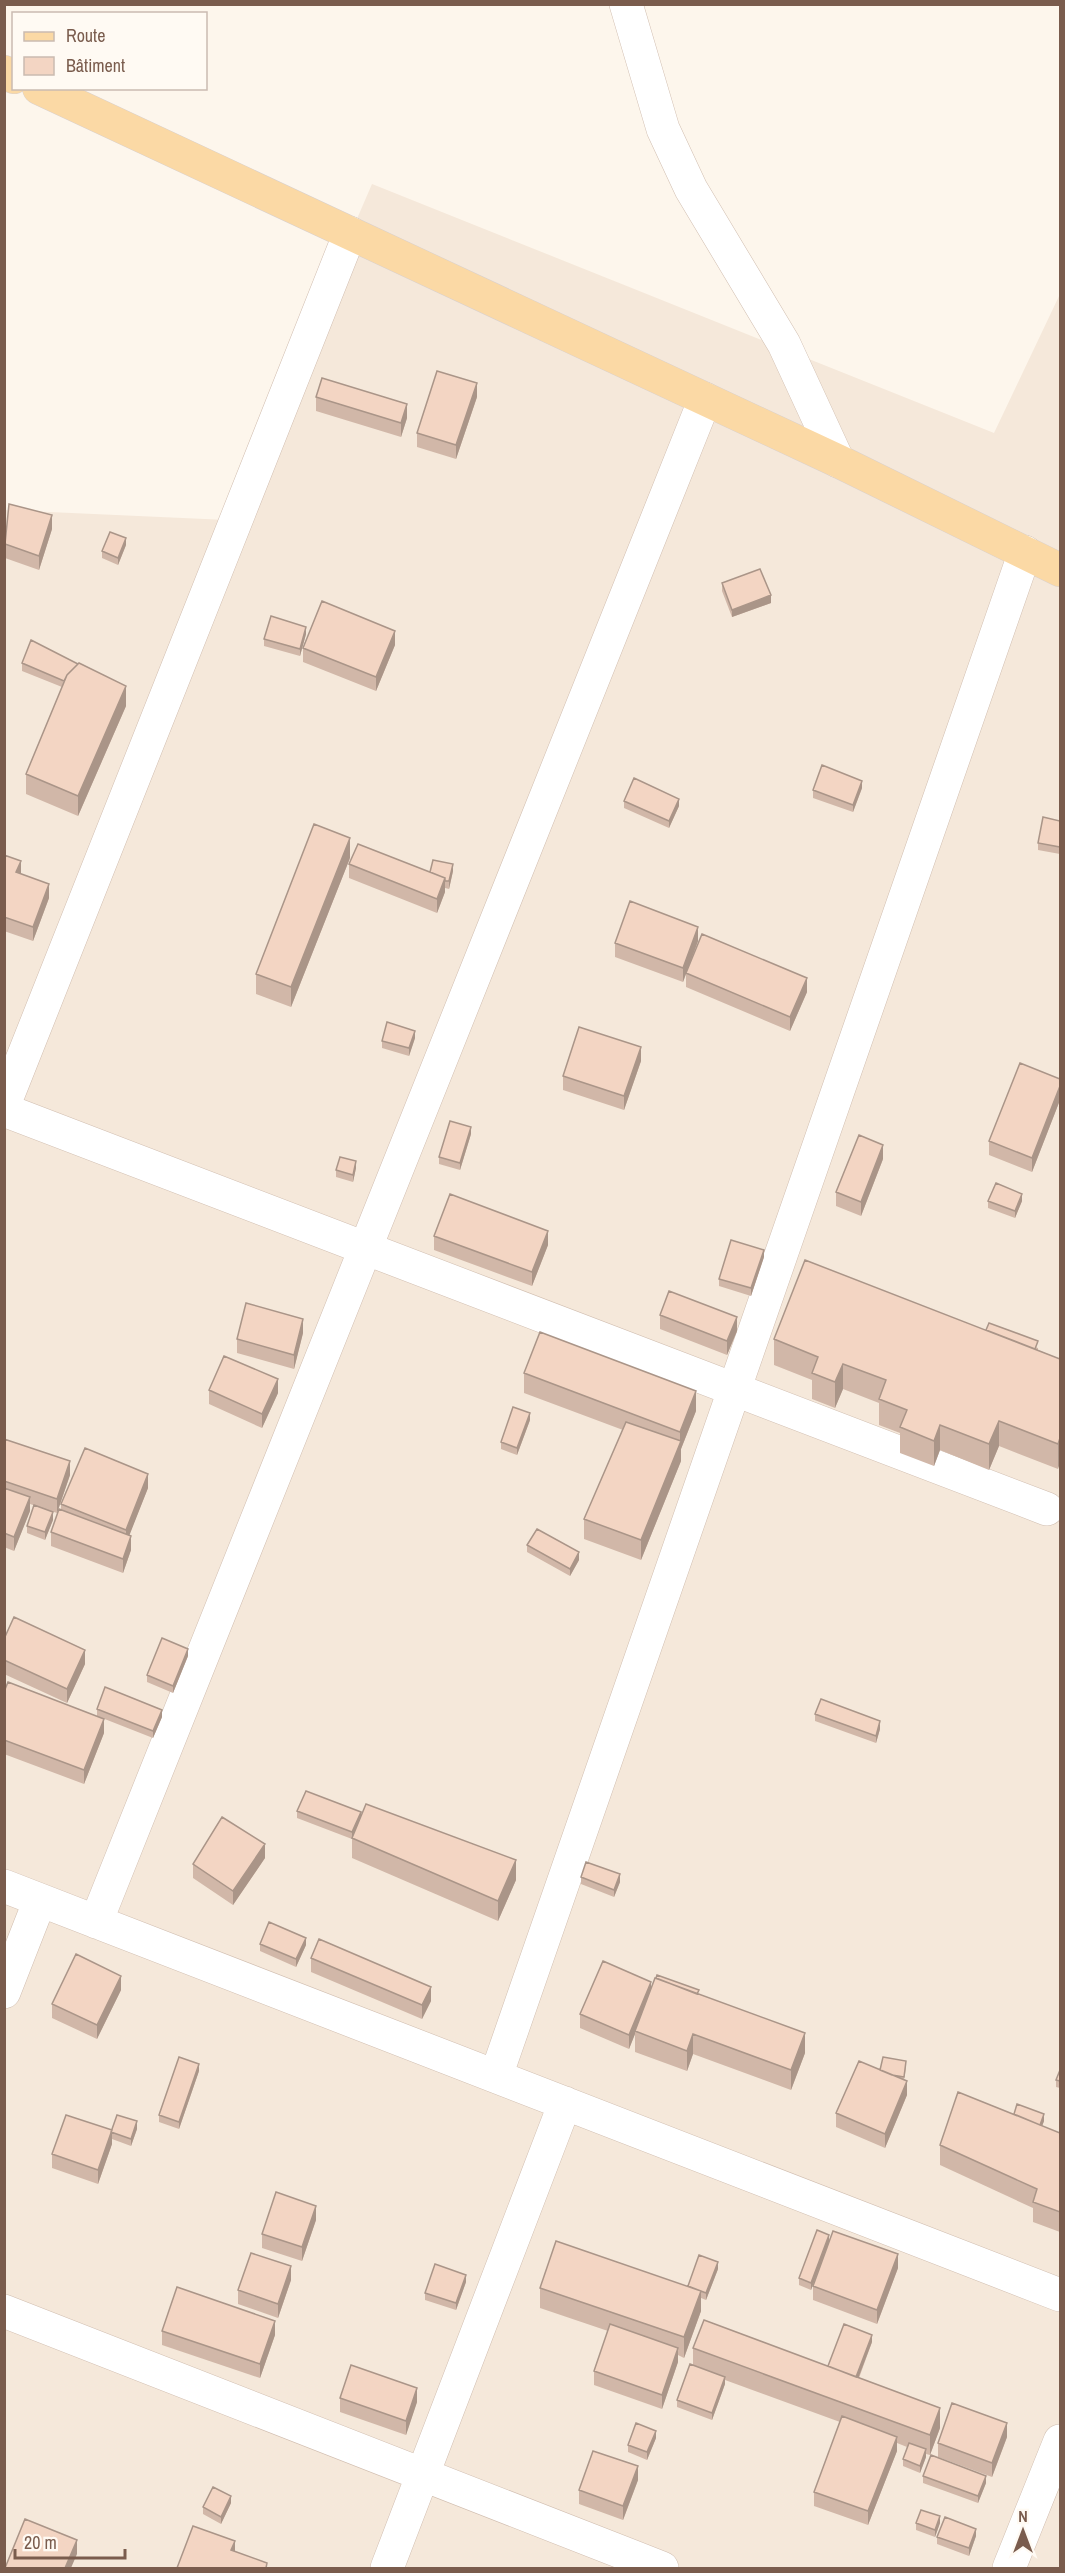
<svg xmlns="http://www.w3.org/2000/svg" width="1065" height="2573" font-family="'Archivo Narrow',sans-serif">
  <style>
    .residential { fill: #f5e8da }
    .lines { fill: none; stroke-linecap: round; stroke-linejoin: round }
    .minor-casing { stroke: #d1beb0; stroke-width: 34 }
    .major-casing { stroke: #dad1cd; stroke-width: 34 }
    .minor { stroke: #fff; stroke-width: 33 }
    .major { stroke: #fbd9a5; stroke-width: 33 }
    .wall { fill: #d1b7a8 }
    .shaded-wall { fill: #aa9588 }
    .building { fill: #f3d5c3; stroke: #aa9588; stroke-width: 1.5 }
  </style>
  <rect width="100%" height="100%" fill="#fdf6ec"/>
  <path class="residential" d="M372 184 994 433 1060 294V2568H5V510L227 520Z"/>
  <g class="lines">
    <defs>
      <path id="minor" d="M626 4 663 129 691 189 784 344 838 461
        M4 1105 350 233
        M4 1110 1047 1509
        M4 1886 1060 2295
        M96 1922 705 399
        M4 1992 40 1900
        M496 2076 1025 552
        M4 2311 662 2568
        M387 2568 565 2103
        M1009 2568 1060 2441"/>
      <path id="major" d="M4 72 14 77
        M39 88 838 461 1060 570"/>
    </defs>
    <use href="#minor" class="minor-casing"/>
    <use href="#major" class="major-casing"/>
    <use href="#minor" class="minor"/>
    <use href="#major" class="major"/>
  </g>
  <path class="wall" d="M316 397 407 418 401 437 316 411Z
    M477 397 456 459 417 447V433Z
    M52 529 39 570 5 558V544Z
    M126 545 118 565 102 558V551Z
    M722 583 771 603 732 617 722 591Z
    M306 634 300 656 264 646V639Z
    M395 645 376 691 303 662V648Z
    M22 663 126 706 78 816 26 794V774L62 687 22 671Z
    M862 788 853 812 813 798V790Z
    M624 801 679 806 669 828 624 808Z
    M1060 821V854L1038 850V843Z
    M4 855 21 874 49 898 33 941 4 931Z
    M350 858 291 1007 256 994V974Z
    M349 864 430 872 453 871 449 889 445 888V892L437 913 349 878Z
    M698 941 690 964 807 992 790 1031 686 987V974L683 982 615 957V943Z
    M415 1038 409 1056 382 1048V1041Z
    M641 1061 624 1110 563 1090V1076Z
    M1060 1079V1100L1032 1172 989 1155V1141Z
    M471 1134 460 1170 439 1164V1157Z
    M883 1159 861 1216 836 1206V1192Z
    M356 1168 353 1182 336 1177V1170Z
    M988 1201H1022L1015 1218 988 1208Z
    M434 1236 548 1245 532 1286 434 1250Z
    M764 1257 751 1296 719 1286V1279Z
    M660 1315 737 1331 727 1355 660 1329Z
    M986 1330 1038 1348V1350L1060 1359 1058 1469 999 1446 989 1470 940 1450 934 1466 900 1453V1433L879 1425V1403L843 1389 835 1408 812 1399V1380L774 1365V1339Z
    M303 1333 294 1369 237 1353V1339Z
    M524 1373 696 1411 681 1449V1461L641 1560 584 1539V1519L623 1430 524 1393Z
    M209 1390 278 1393 262 1428 209 1404Z
    M530 1420 517 1455 501 1449V1442Z
    M4 1439 70 1475 57 1513 30 1504V1511L14 1551 4 1547Z
    M148 1488 129 1535 131 1550 123 1573 51 1546V1532L61 1510V1504Z
    M53 1520 45 1540 27 1533V1526Z
    M527 1545 579 1560 570 1576 527 1552Z
    M4 1639 85 1664 67 1703 4 1674Z
    M188 1656 173 1693 147 1682V1675Z
    M4 1692 104 1733 84 1784 4 1754Z
    M97 1709 162 1717 153 1738 97 1716Z
    M815 1714 880 1729 876 1743 815 1721Z
    M297 1811 361 1817 516 1880 498 1921 352 1858V1839L297 1818Z
    M265 1858 233 1905 193 1878V1864Z
    M581 1877 620 1882 614 1897 581 1884Z
    M260 1944 306 1945 296 1967 260 1951Z
    M311 1958 431 2001 422 2019 311 1972Z
    M121 1990 97 2039 52 2018V2004Z
    M699 1994 805 2053 791 2090 693 2054 687 2071 635 2052V2034L629 2049 580 2028V2014Z
    M906 2068 904 2080 907 2095 885 2148 836 2127V2113L880 2070Z
    M1060 2070V2088L1056 2087V2080Z
    M199 2071 179 2129 159 2122V2115Z
    M1014 2114 1044 2121 1042 2126 1060 2133V2232L1033 2222V2208L940 2165V2145Z
    M137 2129 131 2146 112 2139V2144L98 2184 52 2168V2154L111 2130Z
    M316 2220 302 2261 262 2248V2234Z
    M829 2242 898 2268 877 2324 813 2300V2286L825 2254 811 2290 799 2285V2278Z
    M718 2269 706 2300 701 2298V2311L684 2358 678 2355V2362L662 2409 594 2385V2371L608 2331 540 2308V2288L688 2286Z
    M291 2280 278 2318 238 2304V2290Z
    M466 2282 456 2310 425 2300V2293Z
    M162 2331 275 2335 260 2378 162 2345Z
    M872 2342 859 2378 940 2428 930 2455 926 2454V2457L920 2473 903 2466V2459L907 2447 897 2443V2451L868 2525 814 2506V2492L840 2422 725 2380V2384L712 2420 677 2407V2400L693 2366V2348L828 2366Z
    M340 2398 417 2402 406 2435 340 2412Z
    M1007 2437 992 2477 938 2457V2443Z
    M656 2438 647 2460 628 2452V2445Z
    M923 2476 986 2483 978 2503 923 2483Z
    M638 2480 623 2520 579 2504V2490Z
    M231 2503 221 2524 203 2514V2507Z
    M916 2523H940L935 2537 916 2530Z
    M976 2536 969 2556 937 2544V2537Z"/>
  <path class="shaded-wall" d="M477 383V397L456 459V445Z
    M407 404V418L401 437V423Z
    M52 515V529L39 570V556Z
    M126 538V545L118 565V558Z
    M771 595V603L732 617V610Z
    M306 627V634L300 656V649Z
    M395 631V645L376 691V677Z
    M126 686V706L78 816V796Z
    M862 781V788L853 812V805Z
    M679 799V806L669 828V821Z
    M350 838V858L291 1007V987Z
    M21 861V875L16 872Z
    M453 864V871L449 889V881Z
    M445 878V892L437 913V899Z
    M49 884V898L33 941V927Z
    M698 927V941L683 982V968Z
    M807 978V992L790 1031V1017Z
    M415 1031V1038L409 1056V1048Z
    M641 1047V1061L624 1110V1096Z
    M1060 1086V1100L1032 1172V1158Z
    M471 1127V1134L460 1170V1163Z
    M883 1145V1159L861 1216V1202Z
    M356 1161V1168L353 1182V1175Z
    M1022 1194V1201L1015 1218V1211Z
    M548 1231V1245L532 1286V1272Z
    M764 1250V1257L751 1296V1288Z
    M737 1317V1331L727 1355V1341Z
    M303 1319V1333L294 1369V1355Z
    M843 1364V1389L835 1408V1382Z
    M278 1379V1393L262 1428V1414Z
    M696 1391V1411L681 1449V1461L641 1560V1540L680 1443V1432Z
    M530 1413V1420L517 1455V1448Z
    M999 1421V1446L989 1470V1444Z
    M940 1425V1450L934 1466V1441Z
    M1060 1438V1463L1058 1469V1444Z
    M70 1461V1475L57 1513V1499Z
    M148 1474V1488L126 1544V1530Z
    M30 1497V1511L14 1551V1537Z
    M53 1512V1520L45 1540V1532Z
    M131 1536V1550L123 1573V1559Z
    M579 1552V1560L570 1576V1569Z
    M188 1649V1656L173 1693V1686Z
    M85 1650V1664L67 1703V1689Z
    M162 1710V1717L153 1738V1731Z
    M104 1719V1733L84 1784V1770Z
    M880 1721V1729L876 1743V1736Z
    M361 1812V1819L352 1839V1832Z
    M265 1844V1858L233 1905V1891Z
    M516 1860V1880L498 1921V1901Z
    M620 1874V1882L614 1897V1890Z
    M306 1938V1945L296 1967V1959Z
    M121 1976V1990L97 2039V2025Z
    M651 1982V1996L635 2031V2034L629 2049V2035Z
    M431 1987V2001L422 2019V2005Z
    M805 2033V2053L791 2090V2070Z
    M693 2034V2054L687 2071V2051Z
    M199 2064V2071L179 2129V2122Z
    M907 2081V2095L885 2148V2134Z
    M1044 2114V2121L1038 2137V2130Z
    M137 2121V2129L131 2146V2139Z
    M112 2130V2144L98 2184V2170Z
    M316 2206V2220L302 2261V2247Z
    M829 2235V2242L811 2290V2283Z
    M898 2254V2268L877 2324V2310Z
    M718 2262V2269L706 2300V2293Z
    M291 2266V2280L278 2318V2304Z
    M466 2275V2282L456 2310V2303Z
    M701 2291V2311L684 2358V2337Z
    M275 2321V2335L260 2378V2364Z
    M872 2335V2342L856 2384V2377Z
    M678 2348V2362L662 2409V2395Z
    M725 2377V2384L712 2420V2413Z
    M417 2388V2402L406 2435V2421Z
    M940 2408V2428L930 2455V2435Z
    M1007 2423V2437L992 2477V2463Z
    M656 2431V2438L647 2460V2452Z
    M897 2437V2451L868 2525V2511Z
    M926 2449V2457L920 2473V2466Z
    M638 2466V2480L623 2520V2506Z
    M986 2476V2483L978 2503V2496Z
    M231 2496V2503L221 2524V2517Z
    M940 2516V2523L935 2537V2530Z
    M976 2529V2536L969 2556V2548Z
    M77 2540V2554L71 2568H65Z
    M235 2541V2555L231 2550Z"/>
  <path class="building" d="M437 371 477 383 456 445 417 433Z
    M322 378 407 404 401 423 316 397Z
    M9 504 52 515 39 556 5 544Z
    M110 532 126 538 118 558 102 551Z
    M760 569 771 595 732 610 722 583Z
    M322 601 395 631 376 677 303 648Z
    M271 616 306 627 300 649 264 639Z
    M31 640 78 664 67 675 64 681 22 663Z
    M79 663 126 686 78 796 26 774 67 675Z
    M822 765 862 781 853 805 813 790Z
    M634 778 679 799 669 821 624 801Z
    M1043 817 1060 821V847L1038 843Z
    M314 824 350 838 291 987 256 974Z
    M358 844 445 878 437 899 349 864Z
    M4 855 21 861 16 872 49 884 33 927 4 917Z
    M433 860 453 864 449 881H445V878L430 872Z
    M630 901 698 927 683 968 615 943Z
    M702 934 807 978 790 1017 686 973Z
    M387 1022 415 1031 409 1048 382 1041Z
    M579 1027 641 1047 624 1096 563 1076Z
    M1020 1063 1060 1079V1086L1032 1158 989 1141Z
    M450 1121 471 1127 460 1163 439 1157Z
    M859 1135 883 1145 861 1202 836 1192Z
    M340 1157 356 1161 353 1175 336 1170Z
    M996 1183 1022 1194 1015 1211 988 1201Z
    M450 1194 548 1231 532 1272 434 1236Z
    M731 1240 764 1250 751 1288 719 1279Z
    M805 1260 1060 1359V1438L1058 1444 999 1421 989 1444 940 1425 934 1441 900 1427 907 1410 879 1399 886 1380 843 1364 835 1382 812 1373 818 1357 774 1339Z
    M669 1291 737 1317 727 1341 660 1315Z
    M246 1303 303 1319 294 1355 237 1339Z
    M989 1323 1038 1341 1035 1349 986 1330Z
    M540 1332 696 1391 680 1432 524 1373Z
    M224 1356 278 1379 262 1414 209 1390Z
    M513 1407 530 1413 517 1448 501 1442Z
    M626 1422 681 1441 641 1540 584 1519Z
    M4 1439 70 1461 57 1499 4 1481Z
    M85 1448 148 1474 126 1530 61 1504Z
    M4 1488 30 1497 14 1537 4 1533Z
    M34 1505 53 1512 45 1532 27 1526Z
    M59 1509 131 1536 123 1559 51 1532Z
    M537 1529 579 1552 570 1569 527 1545Z
    M14 1617 85 1650 67 1689 4 1660V1639Z
    M162 1638 188 1649 173 1686 147 1675Z
    M8 1682 104 1719 84 1770 4 1740V1692Z
    M105 1687 162 1710 153 1731 97 1709Z
    M821 1699 880 1721 876 1736 815 1714Z
    M306 1791 361 1812 352 1832 297 1811Z
    M366 1804 516 1860 498 1901 352 1838Z
    M222 1817 265 1844 233 1891 193 1864Z
    M586 1862 620 1874 614 1890 581 1877Z
    M269 1922 306 1938 296 1959 260 1944Z
    M319 1939 431 1987 422 2005 311 1958Z
    M76 1954 121 1976 97 2025 52 2004Z
    M603 1961 651 1982 629 2035 580 2014Z
    M657 1975 699 1990 697 1994 656 1978Z
    M655 1978 805 2033 791 2070 693 2034 687 2051 635 2031Z
    M179 2057 199 2064 179 2122 159 2115Z
    M883 2057 906 2061 904 2077 892 2075 880 2070Z
    M859 2061 907 2081 885 2134 836 2113Z
    M1060 2070V2081L1056 2080Z
    M958 2092 1060 2133V2212L1033 2202 1037 2189 940 2145Z
    M1017 2104 1044 2114 1040 2125 1014 2114Z
    M66 2115 112 2130 98 2170 52 2154Z
    M117 2115 137 2121 131 2139 111 2132Z
    M276 2192 316 2206 302 2247 262 2234Z
    M817 2230 829 2235 811 2283 799 2278Z
    M833 2231 898 2254 877 2310 813 2286Z
    M556 2241 701 2291 684 2337 540 2288Z
    M251 2253 291 2266 278 2304 238 2290Z
    M699 2255 718 2262 706 2293 688 2286Z
    M435 2264 466 2275 456 2303 425 2293Z
    M177 2287 275 2321 260 2364 162 2331Z
    M704 2320 940 2408 930 2435 693 2348Z
    M610 2324 678 2348 662 2395 594 2371Z
    M844 2324 872 2335 856 2377 828 2366Z
    M690 2364 725 2377 712 2413 677 2400Z
    M351 2365 417 2388 406 2421 340 2398Z
    M952 2403 1007 2423 992 2463 938 2443Z
    M842 2416 897 2437 868 2511 814 2492Z
    M636 2423 656 2431 647 2452 628 2445Z
    M909 2443 926 2449 920 2466 903 2459Z
    M593 2451 638 2466 623 2506 579 2490Z
    M931 2455 986 2476 978 2496 923 2476Z
    M213 2487 231 2496 221 2517 203 2507Z
    M921 2510 940 2516 935 2530 916 2523Z
    M945 2517 976 2529 969 2548 937 2537Z
    M25 2519 77 2540 65 2568H5Z
    M193 2526 235 2541 231 2550 267 2563 266 2568H177Z"/>
  <rect width="1065" height="2573" fill="none" stroke="#7a5c4d" stroke-width="12"/>
  <rect x="12" y="12" width="195" height="78" fill="#fffaf3" stroke="#cabbb1" stroke-width="1.5"/>
  <rect x="24" y="32" width="30" height="9" fill="#fbd9a5" stroke="#cabbb1" stroke-width="1.5"/>
  <text x="66" y="42" font-size="18" fill="#7a5c4d">Route</text>
  <rect x="24" y="57" width="30" height="18" fill="#f3d5c3" stroke="#cabbb1" stroke-width="1.5"/>
  <text x="66" y="72" font-size="18" fill="#7a5c4d">Bâtiment</text>
  <g transform="translate(1023 2531)" stroke="#fffaf3" stroke-width="4.5" paint-order="stroke">
  <path d="M0-4.5L10 22L0 15L-10 22Z" fill="#7a5c4d"/>
  <text y="-9" font-size="16" font-weight="bold" text-anchor="middle" fill="#7a5c4d">N</text>
  </g>
  <path d="M15 2549v9h110v-9" fill="none" stroke="#7a5c4d" stroke-width="3"/>
  <text x="24" y="2549" font-size="18" fill="#7a5c4d" stroke="#fffaf3" stroke-width="4.5" paint-order="stroke">20 m</text>
</svg>
